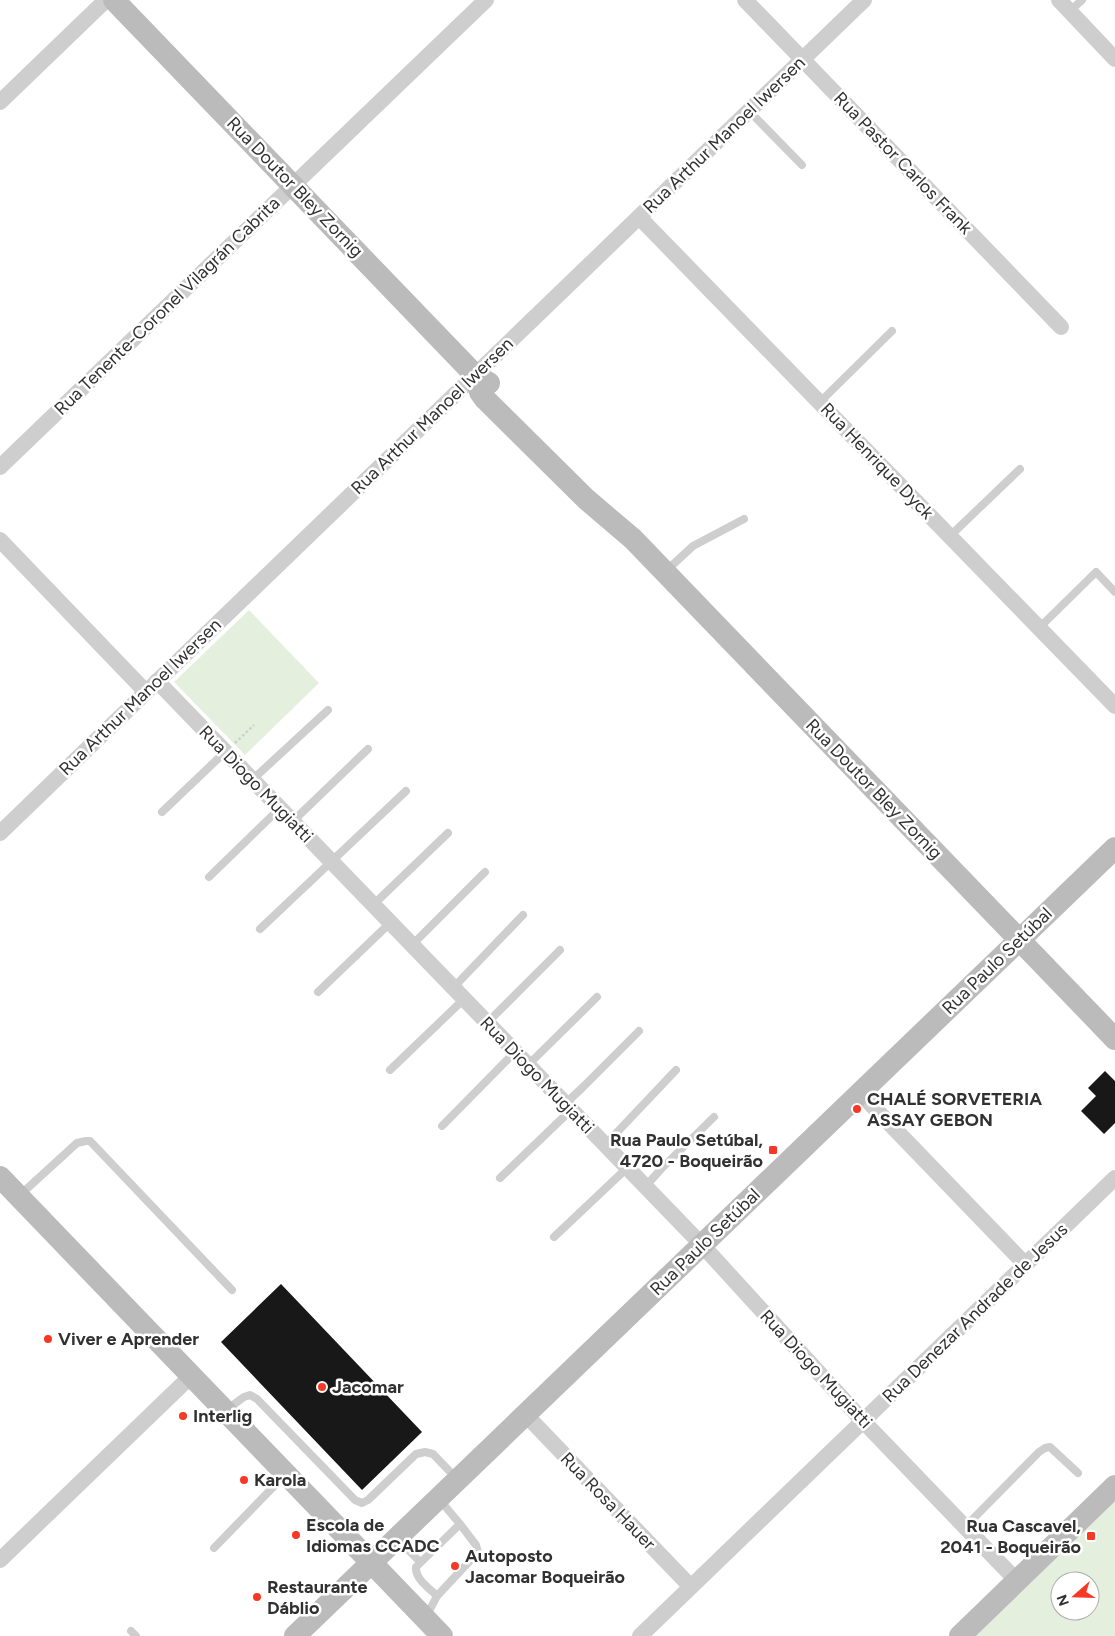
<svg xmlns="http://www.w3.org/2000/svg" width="1115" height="1636" font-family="Figtree,sans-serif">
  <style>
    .green { fill: #e4efde; fill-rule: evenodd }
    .building { fill: #181818 }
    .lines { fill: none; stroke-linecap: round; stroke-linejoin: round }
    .path { stroke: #cecece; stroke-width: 2.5; stroke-dasharray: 2.5 2.5; stroke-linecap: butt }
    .lane { stroke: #cecece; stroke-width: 8 }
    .street { stroke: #cecece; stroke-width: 16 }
    .secondary { stroke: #bbb; stroke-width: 22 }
    .poi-dot { fill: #f73824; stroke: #fff; stroke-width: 2 }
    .labels { text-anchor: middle; stroke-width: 5; stroke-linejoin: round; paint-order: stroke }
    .street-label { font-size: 18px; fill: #313131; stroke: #fff }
    .poi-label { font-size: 18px; font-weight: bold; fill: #313131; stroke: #fff; text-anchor: start }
  </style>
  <rect width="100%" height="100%" fill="#fff"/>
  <path class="green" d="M249 610 319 683 245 755 174 682Z
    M1115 1481V1636H961ZM1060 1581H1090V1611H1060Z"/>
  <path class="building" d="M1105 1071 1115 1081V1123L1104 1134 1081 1111 1096 1096 1088 1088Z
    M281 1284 422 1432 362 1490 221 1342Z"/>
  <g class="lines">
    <path class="path" d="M235 743 254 725"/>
    <path class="lane" d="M1070 11 1082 0
      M749 111 802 165
      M820 402 892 331
      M950 536 1020 469
      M667 570 693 546 744 519
      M1039 628 1096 572 1115 592
      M252 780 328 710
      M162 812 225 752
      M292 822 368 749
      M209 877 280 808
      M373 905 448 833
      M260 929 406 791
      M412 945 485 872
      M453 988 523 915
      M318 992 390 923
      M487 1023 560 950
      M528 1065 597 997
      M390 1070 464 999
      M565 1104 583 1087 639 1031
      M442 1126 515 1052
      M605 1145 676 1070
      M500 1178 571 1110
      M645 1187 662 1168 714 1117
      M20 1195 77 1143 86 1141H90L232 1290
      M554 1237 627 1168
      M226 1410 244 1397 250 1395 257 1399 355 1500 362 1503 368 1500 416 1454 425 1452 433 1454 456 1478
      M965 1527 1039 1452 1045 1448 1050 1447 1078 1473
      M399 1540 420 1562
      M214 1548 284 1476
      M437 1596 478 1552 476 1545 460 1524
      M427 1615 437 1596C429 1588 415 1579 416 1567L460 1524 439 1499
      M131 1631 136 1636"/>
    <path class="street" d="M745 0 1061 327
      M1059 0 1115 59
      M0 102 106 0
      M639 217 1115 706
      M0 467 486 0
      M0 540 146 692
      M157 681 702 1245 863 1421 1017 1581
      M0 833 864 0
      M860 1093 1025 1264
      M525 1414 691 1587
      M0 1560 191 1376
      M640 1636 1115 1178"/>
    <path class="secondary" d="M114 0 475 375 489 383
      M475 375 480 392 485 399 586 499 633 539 1115 1039
      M0 1177 442 1636
      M295 1636 1115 848
      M960 1636 1115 1486"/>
  </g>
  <g class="poi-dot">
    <circle cx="857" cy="1109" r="5"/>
    <rect x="768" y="1145" width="10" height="10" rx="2.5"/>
    <circle cx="48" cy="1339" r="5"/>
    <circle cx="322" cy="1387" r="5"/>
    <circle cx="183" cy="1416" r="5"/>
    <circle cx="244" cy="1480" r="5"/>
    <circle cx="296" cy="1535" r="5"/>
    <rect x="1086" y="1531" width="10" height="10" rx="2.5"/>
    <circle cx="455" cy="1566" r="5"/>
    <circle cx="257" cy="1597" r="5"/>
  </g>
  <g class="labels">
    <g class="street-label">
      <text transform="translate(724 135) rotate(-44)" y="6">Rua Arthur Manoel Iwersen</text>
      <text transform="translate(903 163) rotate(46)" y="6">Rua Pastor Carlos Frank</text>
      <text transform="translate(295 187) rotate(46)" y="6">Rua Doutor Bley Zornig</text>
      <text transform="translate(167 306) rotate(-44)" y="6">Rua Tenente-Coronel Vilagrán Cabrita</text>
      <text transform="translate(432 416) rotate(-44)" y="6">Rua Arthur Manoel Iwersen</text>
      <text transform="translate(877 461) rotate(46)" y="6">Rua Henrique Dyck</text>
      <text transform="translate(140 697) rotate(-44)" y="6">Rua Arthur Manoel Iwersen</text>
      <text transform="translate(256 784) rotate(46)" y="6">Rua Diogo Mugiatti</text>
      <text transform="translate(874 789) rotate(46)" y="6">Rua Doutor Bley Zornig</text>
      <text transform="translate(997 961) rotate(-44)" y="6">Rua Paulo Setúbal</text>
      <text transform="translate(537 1075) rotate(46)" y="6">Rua Diogo Mugiatti</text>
      <text transform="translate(705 1242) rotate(-44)" y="6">Rua Paulo Setúbal</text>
      <text transform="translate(975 1313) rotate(-44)" y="6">Rua Denezar Andrade de Jesus</text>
      <text transform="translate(816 1369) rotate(47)" y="6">Rua Diogo Mugiatti</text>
      <text transform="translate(608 1501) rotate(46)" y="6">Rua Rosa Hauer</text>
    </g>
    <g class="poi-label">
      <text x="867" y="1105">CHALÉ SORVETERIA<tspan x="867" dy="21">ASSAY GEBON</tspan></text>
      <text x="763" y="1146" text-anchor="end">Rua Paulo Setúbal,<tspan x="763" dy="21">4720 - Boqueirão</tspan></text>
      <text x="58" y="1345">Viver e Aprender</text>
      <text x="332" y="1393">Jacomar</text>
      <text x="193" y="1422">Interlig</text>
      <text x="254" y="1486">Karola</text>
      <text x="306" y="1531">Escola de<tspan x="306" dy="21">Idiomas CCADC</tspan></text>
      <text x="1081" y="1532" text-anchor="end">Rua Cascavel,<tspan x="1081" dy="21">2041 - Boqueirão</tspan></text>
      <text x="465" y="1562">Autoposto<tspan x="465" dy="21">Jacomar Boqueirão</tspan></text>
      <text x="267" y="1593">Restaurante<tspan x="267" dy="21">Dáblio</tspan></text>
    </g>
  </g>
  <g transform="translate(1075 1596) rotate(250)"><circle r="24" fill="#ffffff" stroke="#adadad"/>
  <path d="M0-4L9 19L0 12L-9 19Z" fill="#f73824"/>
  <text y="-8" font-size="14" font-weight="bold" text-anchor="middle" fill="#313131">N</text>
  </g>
</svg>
